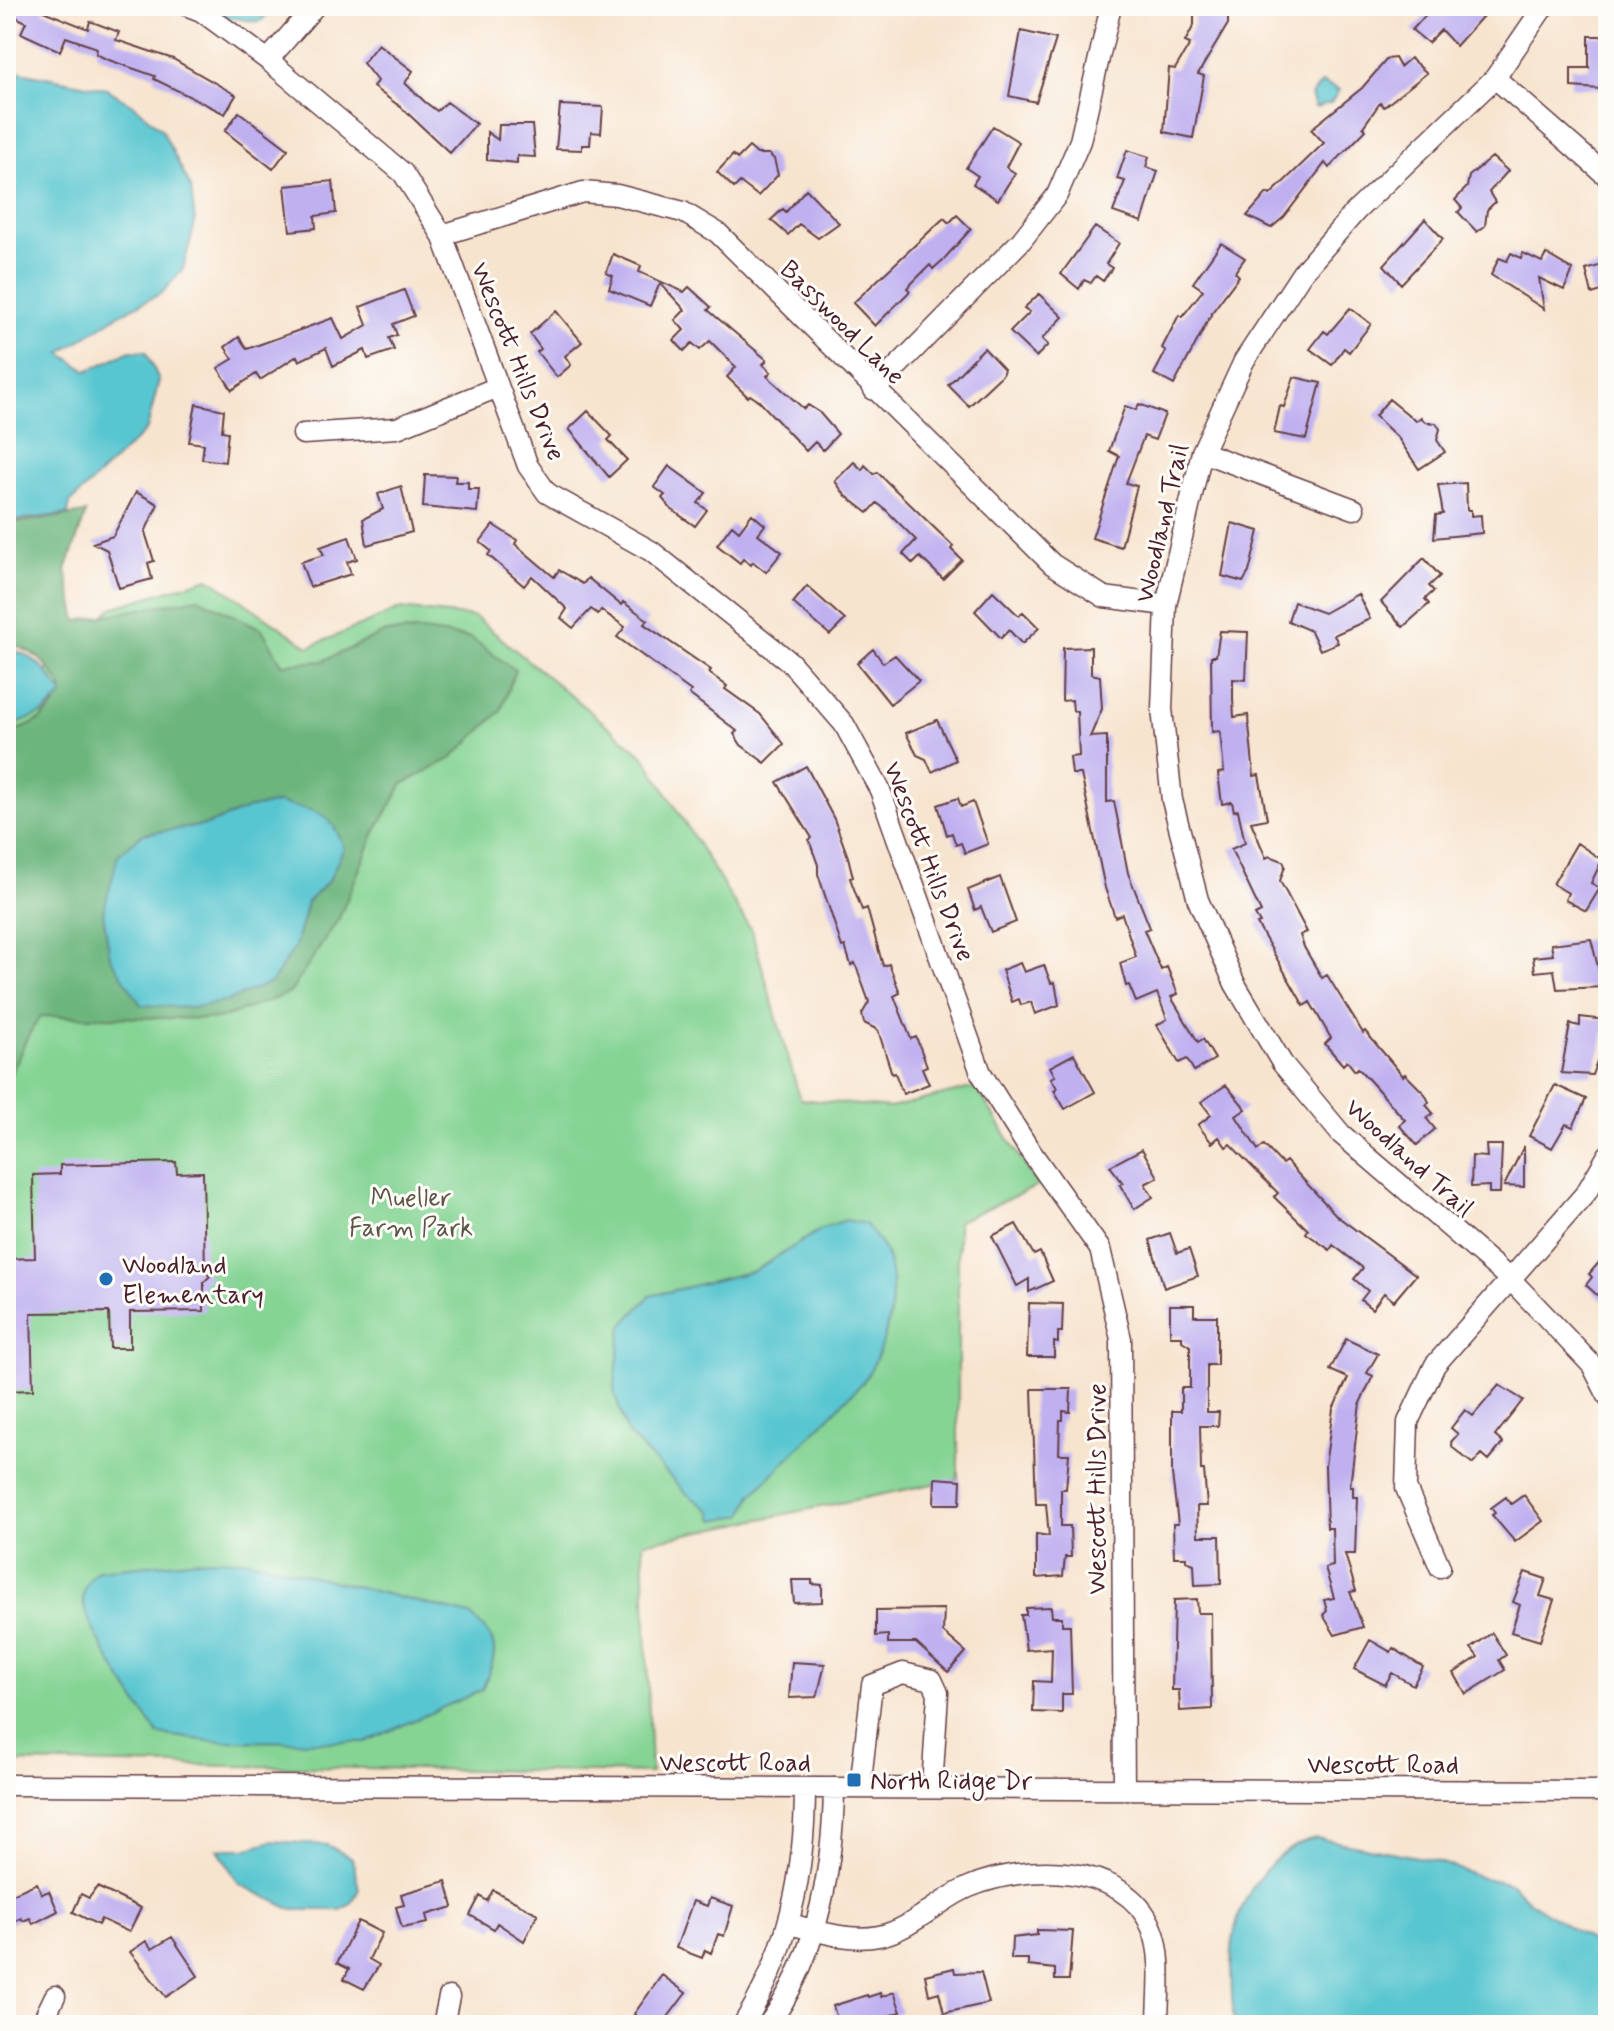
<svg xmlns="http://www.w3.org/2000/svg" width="1614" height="2031" font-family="Mynerve,sans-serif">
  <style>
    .green { fill: #85d494; stroke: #687a60; stroke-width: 2 }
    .forest { fill: #6cb67e; stroke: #5b6a54; stroke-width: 2; fill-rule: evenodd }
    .water { fill: #59c6d0; stroke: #52727e; stroke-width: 2 }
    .building { fill: #bfb1f0 }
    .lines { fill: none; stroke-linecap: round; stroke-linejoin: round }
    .minor-casing { stroke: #643d44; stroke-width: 23 }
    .minor { stroke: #fff; stroke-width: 20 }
    .poi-dot { fill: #1f6fb2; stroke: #fdfcf7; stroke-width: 3 }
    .labels { text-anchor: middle; stroke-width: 6; stroke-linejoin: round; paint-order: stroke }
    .street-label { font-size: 26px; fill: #4a1f2b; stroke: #fdfcf7 }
    .park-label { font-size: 26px; fill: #5c554a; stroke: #fdfcf7 }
    .poi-label { font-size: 26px; fill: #4a1f2b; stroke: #fdfcf7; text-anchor: start }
  </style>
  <rect width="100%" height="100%" fill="#fdfcf7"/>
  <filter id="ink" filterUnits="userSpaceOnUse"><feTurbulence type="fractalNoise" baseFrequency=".0125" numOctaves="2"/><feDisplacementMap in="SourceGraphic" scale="16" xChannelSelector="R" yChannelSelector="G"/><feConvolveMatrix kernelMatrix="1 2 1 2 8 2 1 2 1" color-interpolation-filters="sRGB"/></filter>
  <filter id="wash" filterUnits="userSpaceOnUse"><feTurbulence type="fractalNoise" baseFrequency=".006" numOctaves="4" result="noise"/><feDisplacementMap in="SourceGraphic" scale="32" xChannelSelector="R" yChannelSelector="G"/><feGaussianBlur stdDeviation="1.8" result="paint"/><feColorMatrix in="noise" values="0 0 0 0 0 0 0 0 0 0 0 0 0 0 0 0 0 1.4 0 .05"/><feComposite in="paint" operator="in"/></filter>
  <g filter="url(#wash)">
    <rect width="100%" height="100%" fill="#f7e4cf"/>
    <path class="green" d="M209 578 309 647 400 609 475 617 644 756 752 932 800 1099 890 1108 976 1087 1038 1186 958 1221V1479L643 1543 651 1773 6 1762V709L112 608Z"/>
    <path class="forest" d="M86 513 66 570 77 621 198 598 262 629 282 664 323 661 386 632 423 631 471 638 515 670 501 711 452 758 403 784 374 834 339 918 290 993 219 1019 42 1016C23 1036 21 1059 6 1082V732C33 728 56 714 62 687 47 662 34 650 6 643V524ZM250 808 329 880 307 902 295 947 144 834 207 825Z"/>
    <path class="water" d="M202 6H279L259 22 210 14Z
      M10 70 107 89 135 106 162 130 191 188 195 223 183 269 162 293 118 315 61 353 87 371 130 351 146 352 159 380 147 429 70 503 68 514 11 521 6 519V71Z
      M1322 83 1339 90 1331 103 1315 107 1311 95Z
      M6 648C37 656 46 669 63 695L44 713 6 728Z
      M278 803C317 812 330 808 344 848L329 880 307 902 295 947 272 982 227 1001 191 1008 141 1005 110 957 103 913 118 855 143 834 207 825 250 808Z
      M846 1220 866 1224C872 1234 884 1245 887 1256 901 1294 885 1350 863 1382L752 1495 743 1515 714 1520 711 1511 687 1494 627 1433 614 1391 622 1326 650 1296 754 1271 825 1227Z
      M210 1559 249 1560 470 1615C503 1644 497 1652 482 1690L365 1742 209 1741 158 1734C140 1708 83 1625 83 1597 84 1586 90 1577 98 1570Z
      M1316 1838 1433 1860 1479 1877 1511 1884 1530 1902 1608 1952V2025H1234C1232 1992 1228 1958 1236 1925 1246 1888 1277 1846 1316 1838Z
      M272 1841 327 1845 352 1858 359 1889 351 1904 340 1910H293L239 1884 218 1849H245Z"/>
    <g id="blocks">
      <path class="building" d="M6 6H45L43 11 88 29 90 21 119 32 116 40 173 59 236 95 225 114 154 79 155 76 106 59 96 54 97 48 66 37 60 51 21 33 26 22 6 12Z
        M1194 6H1228V24L1198 74 1204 76 1193 138 1164 132 1169 68 1175 69 1190 44 1185 42 1194 25Z
        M1434 6H1492L1456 46 1441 30 1428 43 1412 30Z
        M1021 31 1056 39 1036 102 1009 96Z
        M1589 36H1608V81L1600 82V89L1571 87V68H1589Z
        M378 44 413 71 405 83 425 102 437 111 447 102 476 124 450 153 402 108 373 87 377 81 363 63Z
        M1395 58 1400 67 1410 58 1427 73 1384 107 1380 103 1363 127 1366 130 1329 168 1325 163 1284 217 1271 228 1247 216 1267 193 1270 195 1324 143 1311 129 1362 88 1387 59Z
        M560 105 603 107 601 133 591 132 590 145H582V150L556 149Z
        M239 112 288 149 273 169 225 131Z
        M499 125H532L535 157 517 156V163L487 160V132L498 140Z
        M993 126 1019 142 1006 167 1015 173 998 200 973 184 978 176 966 168Z
        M749 147 757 154H769L774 159 778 175 758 196 740 182 734 188 717 172 733 155 737 159Z
        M1127 150 1149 157 1146 167 1158 171 1142 222 1113 212 1125 181 1117 179Z
        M1492 157 1508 171 1489 192 1495 202 1487 210 1485 226 1477 232 1458 212 1462 208 1455 200 1467 187 1469 176Z
        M333 181 336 213 315 216 316 228 290 231 285 186Z
        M806 189 839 223 818 238 799 224 788 235 771 220 783 209 786 212Z
        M957 215 971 229 943 260 933 269 930 265 907 288 910 291 875 326 853 303 944 218 949 223Z
        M1425 219 1443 239 1401 284 1384 265Z
        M1095 227 1119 243 1106 264 1112 268 1103 281 1096 276 1091 283 1084 280 1079 289 1061 274Z
        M1221 243 1245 258 1235 272 1239 276 1213 311 1174 385 1154 374 1166 351 1162 348 1179 315 1182 317 1203 290 1193 283Z
        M1511 253 1521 258 1523 253 1542 262 1546 254 1573 270 1564 290 1539 278 1544 309 1491 275 1499 258 1507 261Z
        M613 254 641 266 639 272 684 292 689 287 711 307 708 310 767 360 763 364 771 372 767 376 804 409 808 405 819 412 838 434 823 450 815 442 806 451 759 401 750 395 748 397 727 377 736 367 710 341 700 350 692 343 684 351 674 340 684 330 675 320 685 310 660 283 650 306 609 289 613 276 606 273Z
        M1608 263V289L1592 294 1586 270Z
        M404 290 414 316 393 324 397 335 389 338 394 350 368 359 365 350 333 366 326 348 299 361 297 356 260 380 256 374 232 390 218 368 233 359 225 347 239 337 247 349 333 318 343 339 367 325 360 307Z
        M1039 294 1063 317 1042 339 1048 345 1036 357 1010 332 1030 312 1024 308Z
        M1350 308 1371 324 1349 352 1344 348 1332 365 1310 349 1324 331 1328 334Z
        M556 311 582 342 565 356 571 365 557 377 537 352 541 349 530 334Z
        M984 348 1004 369 1002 375 969 406 948 385Z
        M1294 377 1321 383 1306 439 1274 433 1280 406 1284 407Z
        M1389 399 1416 421 1421 417 1425 422 1436 423 1440 429 1437 440 1445 452 1419 469 1398 438 1375 416Z
        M196 404 224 410 222 431 228 432 225 462 202 459 204 444 189 442Z
        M1139 404 1165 414 1155 440 1144 436 1126 483 1137 486 1121 547 1092 538 1119 456 1109 451 1125 406 1136 410Z
        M588 411 612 436 608 440 627 460 609 477 569 429Z
        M854 462 862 470 865 465 874 474 877 472 953 546 951 549 962 560 943 579 920 557 913 564 903 554 916 540 885 509 877 503 868 513 845 495 835 481Z
        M669 466 706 493 698 503 707 510 695 526 671 509 662 498 665 495 654 487Z
        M425 475 456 476 455 482H468V489H479L477 512 423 507Z
        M1466 483 1467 510H1471V516L1481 515 1482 533 1434 538 1436 515 1443 514 1438 485Z
        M401 486 412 532 367 545 363 519 383 509 378 494Z
        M136 492 158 504 145 532 154 561 148 563 152 579 119 588 107 550 93 543 113 536Z
        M752 514 765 525 758 534 782 552 766 572 753 562 751 565 743 559 740 563 717 545 732 525 739 531Z
        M1232 523 1259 531 1249 572 1243 582 1222 576Z
        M493 525 517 540 515 544 554 577 559 570 583 584 588 578 621 605 623 602 648 620 644 624 711 670 709 673 727 686 725 689 760 714 784 744 765 763 741 745 734 734 737 731 689 694 691 691 617 637 625 627 601 610 598 614 591 609 573 628 561 618 567 609 532 576 524 586 488 555 491 551 480 542Z
        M349 537 357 559 347 562 351 574 310 587 301 562 324 555 320 547Z
        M1424 558 1440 576 1429 586 1434 591 1425 599 1429 604 1403 627 1381 602Z
        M807 586 845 620 830 635 793 603Z
        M993 591 1019 616 1023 612 1039 628 1022 644 1009 630 1001 638 975 611Z
        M1358 594 1370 619 1334 635 1338 643 1320 650 1311 631 1288 621 1294 602 1324 613Z
        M1220 631 1248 632 1246 680 1233 679V699L1234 717 1248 715 1254 776 1259 775 1267 819 1251 822 1266 858 1270 856 1283 861 1285 866 1280 881 1307 932 1300 935 1304 947 1322 978 1327 975 1363 1033 1365 1031 1403 1076 1405 1074 1425 1094 1429 1102 1426 1105 1433 1113 1427 1119 1435 1129 1417 1145 1399 1125 1405 1120 1371 1082 1358 1068 1355 1071 1347 1061 1343 1065 1325 1044 1331 1038 1310 1002 1304 1006 1257 924 1260 923 1255 915 1261 912 1231 849 1245 843 1238 810 1234 811 1232 802 1222 804 1218 773 1224 772 1220 731 1212 732 1211 656H1216Z
        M1091 647V674L1100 676 1102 709 1090 737 1107 736V802L1114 801 1128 873 1150 928 1144 930 1161 970 1167 967 1178 994 1171 997 1198 1042 1203 1039 1215 1059 1194 1071 1187 1059 1179 1063 1157 1025 1167 1019 1157 993 1136 1002 1129 985 1126 986 1120 963 1136 957 1122 914 1115 917 1105 888 1081 774H1072L1070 757 1079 756 1077 711H1073L1072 700 1062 701 1063 648Z
        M873 649 883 663 895 655 919 681 890 704 857 663Z
        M937 720 956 760 932 772 926 759 917 755 906 733Z
        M806 766 834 819 848 857 853 877 850 878 862 910 867 908 883 966 889 964 900 993 894 996 911 1039 916 1037 927 1066 922 1068 929 1084 903 1094 895 1073 892 1074 878 1030 864 1023 862 1014 869 1002 855 963 851 965 845 946 842 947 818 874V865L809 840 812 838 777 782Z
        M958 798 961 807 973 802 988 844 965 853 961 843 956 845 952 833 947 835 938 805Z
        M1577 843 1602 860 1591 883 1600 888 1586 911 1565 900 1568 893 1553 884Z
        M1000 877 1016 922 991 932 981 907 975 910 968 890Z
        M1591 939 1603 987 1557 989 1554 970 1535 972 1533 957 1553 955 1551 944Z
        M1020 963 1024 972 1044 965 1051 983 1055 982 1059 1005 1035 1014 1031 1002 1021 1005 1019 999 1012 1002 1002 970Z
        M1580 1017 1606 1020 1601 1050 1592 1075 1561 1073 1570 1024 1580 1026Z
        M1074 1054 1095 1092 1065 1109 1054 1090 1057 1088 1051 1078 1055 1076 1050 1067Z
        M1226 1085 1246 1109 1236 1116 1258 1150 1264 1145 1282 1164 1286 1161 1337 1216 1416 1275 1394 1301 1384 1293 1372 1309 1361 1300 1368 1291 1354 1279 1363 1268 1333 1245 1330 1250 1306 1233 1308 1230 1274 1197 1278 1193 1230 1144 1226 1147 1219 1137 1212 1143 1198 1125 1211 1115 1201 1102Z
        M1555 1085 1586 1099 1573 1127 1566 1124 1552 1148 1529 1136Z
        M1486 1145H1502L1500 1193H1489V1186L1471 1187 1472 1156 1487 1157Z
        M1524 1146V1187L1504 1186Z
        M1142 1149 1158 1177 1145 1184 1153 1197 1134 1209 1120 1185 1123 1183 1110 1166Z
        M176 1162 177 1173 203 1172 205 1272 210 1276 204 1282V1311L130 1312V1348H110L109 1312 31 1313 33 1390 6 1391V1259L35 1258 33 1175 60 1174V1165Z
        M1016 1224 1034 1255 1040 1252 1053 1281 1029 1292V1279L1017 1286 992 1236Z
        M1170 1233 1177 1253 1189 1249 1198 1276 1164 1288 1150 1240Z
        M1608 1252V1305L1586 1285 1592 1277 1589 1274Z
        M1029 1303 1063 1304 1062 1332H1058V1343L1054 1342V1357H1027Z
        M1170 1305H1194V1316H1217V1365H1207V1412H1219L1218 1426H1200L1201 1470H1204L1207 1506H1197L1198 1536H1220L1221 1584 1195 1585 1194 1564 1186 1561V1557H1174L1173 1524H1178L1172 1474V1411H1181V1388H1190V1346L1182 1341V1336H1170Z
        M1346 1339 1378 1354 1367 1373 1373 1376 1360 1403 1350 1487H1353V1497H1357L1355 1554H1345L1356 1591 1350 1592 1363 1627 1335 1635 1323 1615 1327 1611 1324 1600 1334 1598 1325 1568 1333 1566 1332 1528H1327L1325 1466 1333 1409 1348 1378 1330 1370Z
        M1499 1385 1523 1400 1495 1436 1503 1443 1489 1460 1482 1454 1473 1464 1453 1448 1451 1442 1458 1434 1451 1428 1465 1410 1473 1416Z
        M1032 1389H1071L1070 1412 1063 1411V1420H1060L1059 1454H1069L1066 1489H1061V1526H1070L1071 1557H1065L1063 1576 1036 1578V1534L1049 1536 1046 1504H1036Z
        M935 1478 961 1480 960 1504H934Z
        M1524 1495 1543 1521 1515 1542 1492 1515 1495 1513 1491 1508 1506 1497 1511 1504Z
        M1525 1572 1546 1579 1540 1596 1554 1600 1540 1641 1511 1632 1520 1605 1513 1602Z
        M792 1580H812V1584L822 1585V1602L794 1603Z
        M1197 1599 1198 1613H1211L1212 1709 1180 1711 1179 1690H1172L1174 1600Z
        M1051 1607 1052 1617H1062V1625H1070L1072 1694H1062V1713L1033 1712 1034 1681 1051 1682 1052 1648 1026 1650 1021 1615H1026V1608Z
        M944 1609 943 1632 966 1652 948 1672 916 1643H888V1635L876 1636V1610Z
        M1492 1633 1506 1655 1499 1660 1505 1670 1466 1694 1454 1673 1478 1657 1471 1648Z
        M1370 1640 1391 1652 1393 1648 1423 1667 1413 1685 1392 1673 1385 1685 1354 1669Z
        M792 1662 825 1664 817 1697 789 1698Z
        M446 1881 453 1907 426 1915 428 1923 402 1928 396 1907 404 1905 401 1894Z
        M37 1883 42 1894 49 1891 58 1911 33 1924 30 1918 23 1921 21 1918 6 1925V1897Z
        M97 1887 141 1908 129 1932 101 1919 98 1925 73 1912 81 1894 89 1898Z
        M493 1890 538 1914 524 1941 497 1923 494 1929 470 1915 480 1896 487 1901Z
        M710 1898 733 1906 724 1936 718 1934 711 1953 705 1950 702 1958 676 1948 693 1901 707 1906Z
        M358 1921 382 1933 369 1959 379 1965 364 1989 344 1979 349 1969 337 1963Z
        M1037 1930 1073 1931 1069 1980H1055V1969L1028 1966V1959H1011L1012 1938 1037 1935Z
        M172 1937 198 1976 166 1997 130 1952 146 1941 152 1949Z
        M954 1968 955 1973 981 1972 989 2003 944 2013 939 1992 929 1995 925 1975Z
        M662 1975 686 1993 662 2025H648L634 2014Z
        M894 1992 901 2012 883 2018 885 2025H839L833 2006 867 1995 868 1997 880 1993 881 1997Z"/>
    </g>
  </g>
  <g filter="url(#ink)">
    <use href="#blocks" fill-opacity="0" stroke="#643d44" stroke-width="2"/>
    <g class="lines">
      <defs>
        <path id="minor" d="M188 6 201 11 268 60 403 173 442 235 528 466 547 493 651 551 790 662 844 724 880 790 981 1073 1031 1152 1100 1249 1121 1339 1124 1789
          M1544 6 1495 78 1356 211 1302 273 1244 361 1202 452 1166 605 1162 709 1172 800 1198 900 1235 984 1282 1063 1341 1134 1511 1280 1592 1365 1608 1396
          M268 60 315 6
          M1495 78 1608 177
          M442 235 583 192 617 195 683 212 718 233 1052 564 1104 597 1166 605
          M874 390 1021 241 1057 195 1080 141 1111 6
          M303 434 397 428 498 387
          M1202 452 1354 509
          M1440 1567 1406 1488 1408 1422 1435 1365 1586 1193 1608 1155
          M6 1785 1608 1791
          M860 1788 872 1685 903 1673 932 1680 938 1693 932 1788
          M790 1924C818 1931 849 1942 879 1936 913 1929 938 1900 969 1887 1025 1863 1125 1862 1152 1928 1164 1957 1158 1994 1158 2025
          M41 2025 55 1996
          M443 2025 449 1997
          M743 2025C789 1951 805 1874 805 1788
          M768 2025C818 1956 833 1871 834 1788"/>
      </defs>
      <use href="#minor" class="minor-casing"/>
      <use href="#minor" class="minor"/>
    </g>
  </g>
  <g class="poi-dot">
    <circle cx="106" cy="1279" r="8"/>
    <rect x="846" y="1772" width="16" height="16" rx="4"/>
  </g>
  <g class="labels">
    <g class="street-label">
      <text transform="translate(843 322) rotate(45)" y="9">Basswood Lane</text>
      <text transform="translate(519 361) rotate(68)" y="9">Wescott Hills Drive</text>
      <text transform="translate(1161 523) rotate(-77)" y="9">Woodland Trail</text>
      <text transform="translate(930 861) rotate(69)" y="9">Wescott Hills Drive</text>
      <text transform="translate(1410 1157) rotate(42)" y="9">Woodland Trail</text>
      <text transform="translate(1096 1489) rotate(-90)" y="9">Wescott Hills Drive</text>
      <text x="735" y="1771">Wescott Road</text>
      <text x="1383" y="1773">Wescott Road</text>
    </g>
    <g class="park-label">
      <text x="411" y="1206">Mueller<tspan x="411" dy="30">Farm Park</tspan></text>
    </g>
    <g class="poi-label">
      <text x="122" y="1273">Woodland<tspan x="122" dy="30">Elementary</tspan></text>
      <text x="870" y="1789">North Ridge Dr</text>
    </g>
  </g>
  <rect width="1614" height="2031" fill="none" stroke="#fdfcf7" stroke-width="32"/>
</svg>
